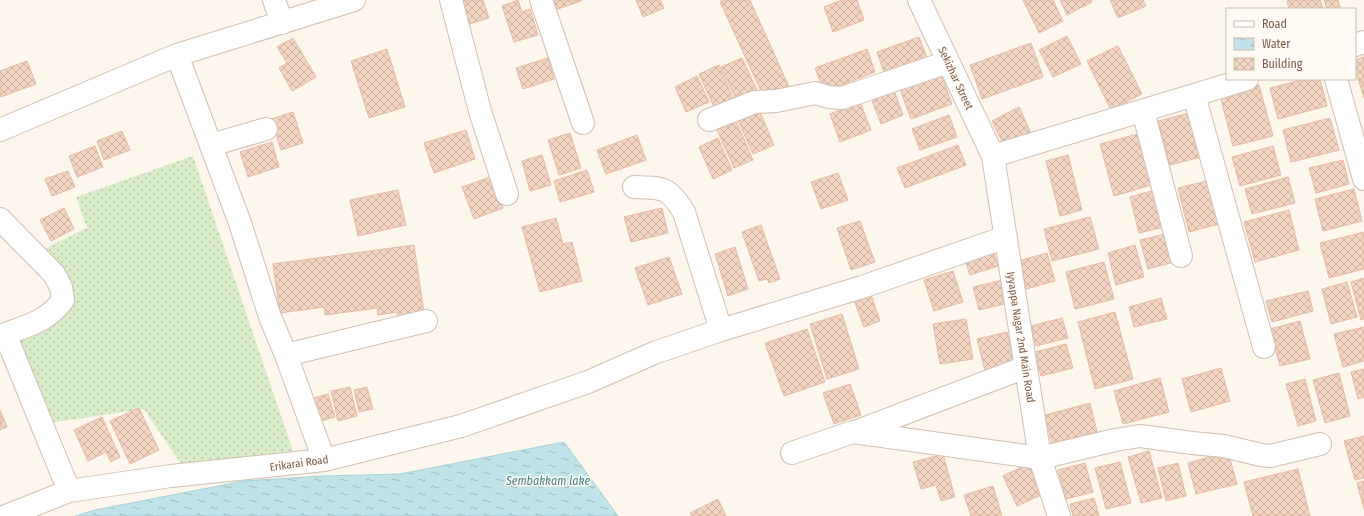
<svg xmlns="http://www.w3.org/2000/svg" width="1364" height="516" font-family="'Fira Sans Condensed',sans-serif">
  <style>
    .grass { fill: url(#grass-dots) }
    .water { fill: url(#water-ripples); stroke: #a5d3da }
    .building { fill: url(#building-cross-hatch); stroke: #e6bba3 }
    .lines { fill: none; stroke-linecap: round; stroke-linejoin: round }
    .minor-casing { stroke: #d1beb0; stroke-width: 24 }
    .minor { stroke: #fff; stroke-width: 22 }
    .labels { text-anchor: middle; stroke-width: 3; stroke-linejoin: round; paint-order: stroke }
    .street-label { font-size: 11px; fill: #7a5c4d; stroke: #fffaf3 }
    .water-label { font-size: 12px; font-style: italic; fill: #437c86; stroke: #fffaf3 }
  </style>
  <defs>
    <pattern id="grass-dots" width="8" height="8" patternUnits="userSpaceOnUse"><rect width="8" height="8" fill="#d8ecc9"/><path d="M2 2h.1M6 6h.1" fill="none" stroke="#b4c2a5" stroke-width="1.8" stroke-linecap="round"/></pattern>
    <pattern id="water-ripples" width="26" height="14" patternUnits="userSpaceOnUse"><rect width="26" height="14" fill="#bfe3e8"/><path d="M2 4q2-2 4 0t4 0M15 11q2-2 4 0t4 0" fill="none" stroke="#a0bbbe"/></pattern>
    <pattern id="building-cross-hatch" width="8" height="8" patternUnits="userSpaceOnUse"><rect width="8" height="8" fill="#f3d5c3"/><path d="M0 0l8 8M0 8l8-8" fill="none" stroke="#cab0a1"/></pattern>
  </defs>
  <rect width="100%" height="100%" fill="#fdf6ec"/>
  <path class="grass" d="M193 156 293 451 185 470 144 409 42 424 5 334 63 300 34 254 87 228 76 197Z"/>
  <path class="water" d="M564 442 618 516H75L95 510 244 481 323 476 400 474Z"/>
  <path class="building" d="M455 0H483L489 18 463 26Z
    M518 0 522 12 530 9 538 35 514 42 502 6Z
    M548 0H581V1L552 11Z
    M636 0H660L664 8 643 17Z
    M723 0H750L790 89 765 100 720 2Z
    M842 0H857L864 20 833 32 824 7Z
    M1023 0H1053L1063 21 1039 33Z
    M1060 0H1091L1092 2 1067 15Z
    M1110 0H1143L1146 6 1118 18Z
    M1292 0H1320L1323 9H1289L1287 1Z
    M1324 0H1338L1340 7 1327 9Z
    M1067 36 1081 64 1053 77 1039 50Z
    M919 37 928 60 885 75 877 52Z
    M293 38 316 77 292 91 279 68 287 63 277 47Z
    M1031 43 1043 77 982 99 970 65Z
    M1118 46 1142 94 1111 110 1087 61Z
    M387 49 405 107 369 118 351 61Z
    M867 49 875 72 824 92 815 68Z
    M1364 57V98L1355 69V60Z
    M548 58 554 79 523 89 516 68Z
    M742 58 757 90 736 99 721 67Z
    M27 61 36 84 1 97 0 93V71Z
    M719 65 733 98 714 107 699 74Z
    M941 74 952 104 911 119 900 89Z
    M697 76 709 102 686 112 675 87Z
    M1306 79H1320L1327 106 1278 119 1270 88Z
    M1259 85 1273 136 1233 146 1220 95Z
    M894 90 903 115 881 124 871 98Z
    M860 102 871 130 840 142 830 114Z
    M1019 107 1031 133 1004 146 992 121Z
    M759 110 774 145 753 154 738 120Z
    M293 112 303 143 281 150 271 119Z
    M1189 113 1201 157 1170 165 1158 121Z
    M949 115 957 137 920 150 912 129Z
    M1330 118 1339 150 1291 162 1283 130Z
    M736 121 753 160 734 168 717 130Z
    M466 130 475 159 434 173 424 143Z
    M122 131 130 150 104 160 97 141Z
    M570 133 581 168 559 175 548 140Z
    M1142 133 1155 184 1114 196 1100 144Z
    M637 135 646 160 606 174 597 150Z
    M718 138 732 170 713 179 699 147Z
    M272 142 279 167 248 177 240 152Z
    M958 145 966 165 905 188 897 168Z
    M95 146 103 167 77 177 69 156Z
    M1273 146 1281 175 1240 186 1232 157Z
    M542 155 551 185 530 191 522 161Z
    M1068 155 1082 210 1060 216 1046 161Z
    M1343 160 1349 184 1316 193 1309 168Z
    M587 170 594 192 560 202 554 181Z
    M68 171 75 187 52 196 45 179Z
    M838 173 848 200 821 209 811 182Z
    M490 177 503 208 474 219 462 187Z
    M1288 177 1295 203 1252 214 1245 189Z
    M1207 181 1219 224 1189 232 1178 188Z
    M1162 188 1172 225 1139 233 1130 197Z
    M1354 189 1362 221 1323 231 1315 199Z
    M398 190 406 225 358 236 350 200Z
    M64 208 74 229 51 241 40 220Z
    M662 208 668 233 631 242 624 217Z
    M1289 210 1299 250 1255 262 1244 222Z
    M1090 217 1099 249 1052 261 1044 229Z
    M556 218 563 244 572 242 582 281 540 292 522 227Z
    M860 221 875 262 851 270 837 228Z
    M761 225 780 279 769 283 767 279 759 281 742 232Z
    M1173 232 1181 260 1148 269 1140 240Z
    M1364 232V269L1329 278 1320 243Z
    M414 245 424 313 398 317 397 312 378 315 377 308 325 315 324 307 280 313 273 264Z
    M991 245 998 266 970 275 963 254Z
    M1135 245 1144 277 1116 285 1108 253Z
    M735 247 748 289 728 296 715 254Z
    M1047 253 1055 281 1026 289 1018 261Z
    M669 257 682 294 648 305 635 268Z
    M1104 262 1114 299 1075 309 1066 272Z
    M953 271 963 302 934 311 924 280Z
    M1364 278V319L1361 320 1351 282Z
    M1003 280 1009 303 979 310 973 287Z
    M1347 282 1357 317 1331 324 1322 289Z
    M1308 291 1313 311 1272 322 1266 301Z
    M871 295 880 321 864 327 854 300Z
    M1161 298 1167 319 1134 327 1129 307Z
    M1115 312 1133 379 1095 389 1078 322Z
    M842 314 859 369 827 379 810 324Z
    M1062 318 1068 338 1036 346 1031 326Z
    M966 319 973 359 940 364 933 324Z
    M1300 321 1310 359 1280 366 1270 329Z
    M1364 327V361L1343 367 1334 334Z
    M807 329 825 382 784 396 765 343Z
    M1007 332 1016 367 986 374 977 339Z
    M1066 344 1073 368 1041 376 1035 352Z
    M1221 368 1230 401 1191 412 1182 379Z
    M1364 369V397L1358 399 1351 372Z
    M1339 373 1350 416 1325 423 1313 380Z
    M1160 378 1169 412 1123 424 1114 391Z
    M1305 379 1316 421 1298 426 1286 384Z
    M850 384 861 415 834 424 823 393Z
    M350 387 357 416 338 421 331 391Z
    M367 387 373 409 359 412 354 390Z
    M328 394 335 417 321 421 314 398Z
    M1090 403 1097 432 1052 444 1045 415Z
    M139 408 159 450 130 464 110 421Z
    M0 410 7 427 0 430Z
    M102 417 120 457 111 462 106 452 88 461 74 430Z
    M1364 436V478L1355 480 1344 441Z
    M1149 451 1162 498 1141 503 1128 457Z
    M1228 452 1237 484 1196 494 1188 463Z
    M943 454 955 497 941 501 936 485 921 489 913 462Z
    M1120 462 1131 503 1106 509 1095 468Z
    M1085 463 1093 492 1066 499 1058 470Z
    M1178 463 1186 496 1166 501 1158 468Z
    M1028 464 1043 494 1017 506 1003 476Z
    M1298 469 1310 516H1253L1244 482Z
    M1364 481V509L1357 483Z
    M993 486 1002 516H971L964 495Z
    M1094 498 1099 516H1073L1070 504Z
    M718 499 726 516H692L690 513Z"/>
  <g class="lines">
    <defs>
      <path id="minor" d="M274 0 282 23
        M451 0 480 111 507 194
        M541 0 583 123
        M919 0 993 156 1040 458 1059 516
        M1355 45 1364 42
        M177 55 240 223 270 317 286 355 324 460
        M1336 79 1364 179
        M1194 95 1264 347
        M1143 111 1181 256
        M709 120 755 102 776 101 815 93 829 97 842 98 948 62
        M0 130 177 55 354 0
        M211 145 266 129
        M993 156 1247 79
        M634 187C663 188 668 186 684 212L721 330
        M0 219 54 274 61 287 63 300C46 323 26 326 0 336
        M5 334 69 491
        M286 355 426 321
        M855 432 1026 367
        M792 453 853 432 1040 458 1115 440 1140 436 1192 443 1224 446 1261 455 1270 456 1320 444
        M6 516 69 491 171 476 324 460 461 426 588 382 654 353 721 330 862 287 1006 237"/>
    </defs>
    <use href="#minor" class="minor-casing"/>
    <use href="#minor" class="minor"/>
  </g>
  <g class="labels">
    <g class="street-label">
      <text transform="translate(956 78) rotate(65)" y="4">Sekizhar Street</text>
      <text transform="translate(1021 337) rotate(81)" y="4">Iyyappa Nagar 2nd Main Road</text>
      <text transform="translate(299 463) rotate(-8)" y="4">Erikarai Road</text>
    </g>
    <g class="water-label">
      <text x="548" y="485">Sembakkam lake</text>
    </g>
  </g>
  <rect x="1226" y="8" width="130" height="72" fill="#fffaf3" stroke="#cabbb1"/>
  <rect x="1234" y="21" width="20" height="6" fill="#ffffff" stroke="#cabbb1"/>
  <text x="1262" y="28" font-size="12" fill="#7a5c4d">Road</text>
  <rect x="1234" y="38" width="20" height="12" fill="url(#water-ripples)" stroke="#cabbb1"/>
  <text x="1262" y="48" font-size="12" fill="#7a5c4d">Water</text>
  <rect x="1234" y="58" width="20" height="12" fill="url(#building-cross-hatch)" stroke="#cabbb1"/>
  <text x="1262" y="68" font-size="12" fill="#7a5c4d">Building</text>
</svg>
